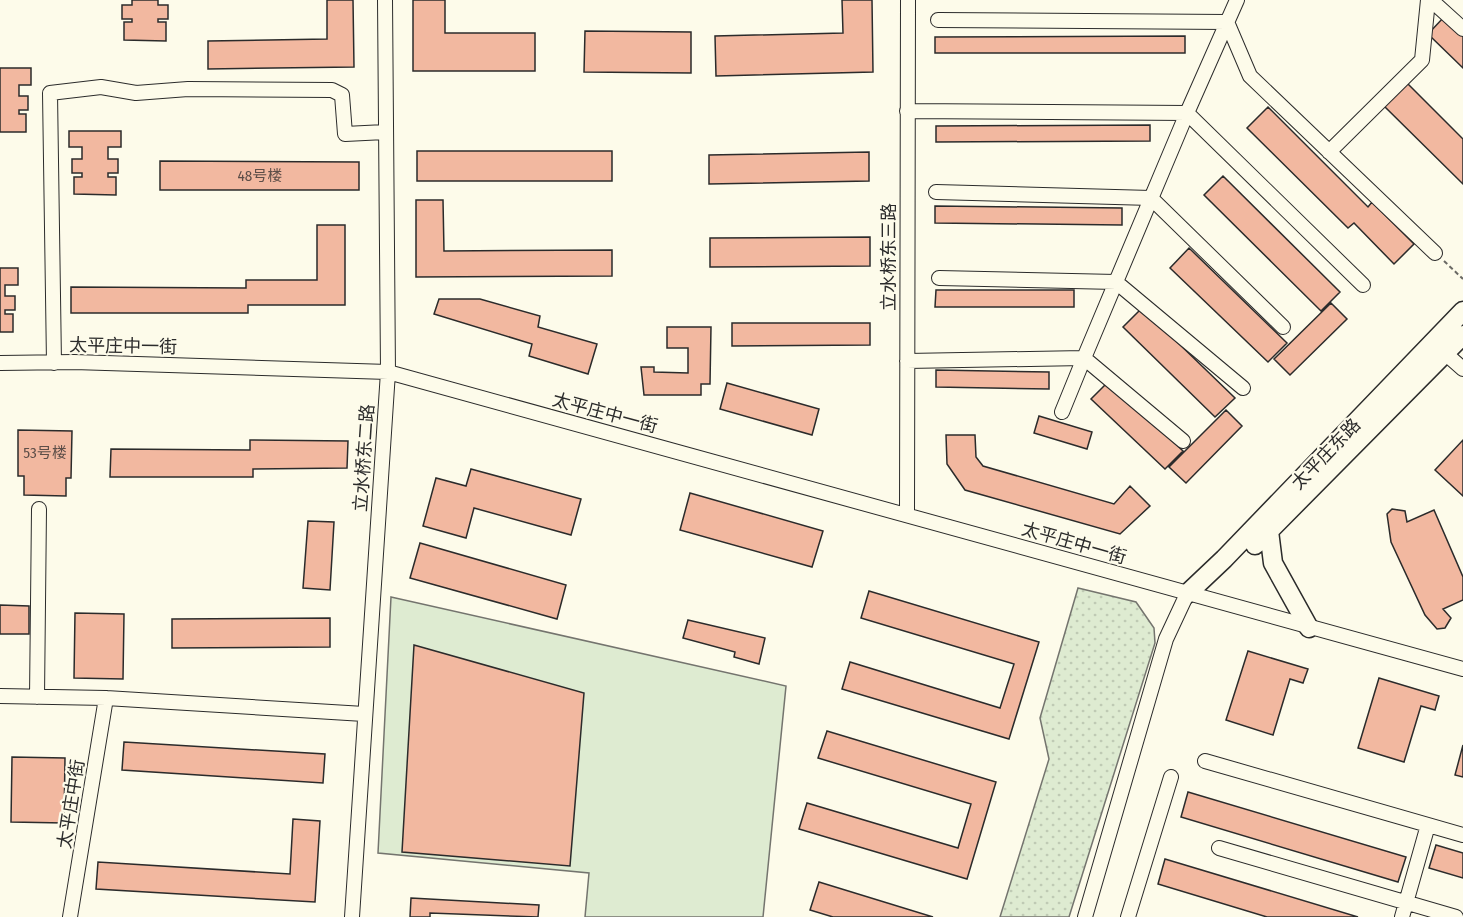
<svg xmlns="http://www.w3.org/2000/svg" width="1463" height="917" font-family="'Fira Sans Condensed','Noto Sans SC',sans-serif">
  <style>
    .park { fill: url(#park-dots); stroke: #74746e; stroke-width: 1.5 }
    .garden { fill: #deebd1; stroke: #74746e; stroke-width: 1.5 }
    .building { fill: #f2b8a0; stroke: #2b2b2b; stroke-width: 1.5 }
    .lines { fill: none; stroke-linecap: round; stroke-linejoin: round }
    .minor-casing { stroke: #2b2b2b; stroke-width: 16 }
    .major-casing { stroke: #2b2b2b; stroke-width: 21 }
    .path { stroke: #6a6964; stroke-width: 2; stroke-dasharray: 4.5 3; stroke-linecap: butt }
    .minor { stroke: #fdfbea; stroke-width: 14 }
    .major { stroke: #fdfbea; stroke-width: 18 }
    .labels { text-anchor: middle; stroke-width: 4.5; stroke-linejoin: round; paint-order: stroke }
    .number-label { font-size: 15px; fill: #5d4e48 }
    .street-label { font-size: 18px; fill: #2b2b2b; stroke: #fdfbea }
  </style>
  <defs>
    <pattern id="park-dots" width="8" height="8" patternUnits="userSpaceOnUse" patternTransform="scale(1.5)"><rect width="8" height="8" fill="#deebd1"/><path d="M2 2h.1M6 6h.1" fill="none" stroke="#bfcab4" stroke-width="1.8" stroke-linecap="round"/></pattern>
  </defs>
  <rect width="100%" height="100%" fill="#fdfbea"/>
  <path class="park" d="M1078 588 1136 602 1154 628 1155 643 1069 917H1000L1049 759 1040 718Z"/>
  <path class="garden" d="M391 597 786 686 763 917H585L589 873 378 853Z"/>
  <path class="building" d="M132 0H158V5H168V19H158V22H166V41L124 40V22H132V19H122V5H132Z
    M327 0H353L354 67 208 69V41L327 39Z
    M413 0H445V33H535V71H413Z
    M842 0H872L873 72 716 76 715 36 843 33Z
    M1444 17 1463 36V68L1428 34Z
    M585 31 691 32V73L584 72Z
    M1185 36V53H935V37Z
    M0 68H31V85H19V96H28V110H19V114H26V132H0Z
    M1406 82 1463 139V184L1383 105Z
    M1268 107 1368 207 1372 202 1414 244 1394 264 1354 223 1348 228 1247 128Z
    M1150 125V141L936 142V126Z
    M69 131H121V147H108V159H118V173H108V177H116V195L74 194V177H82V173H72V159H82V147H69Z
    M417 151H612V181H417Z
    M869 152V181L709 184V155Z
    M160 161 359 162V190H160Z
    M1223 176 1340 292 1321 311 1204 195Z
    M416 200H443L444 251 612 250V276L416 277Z
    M935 206 1122 208V225L935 223Z
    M317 225H345V305H248V313H71V287L246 288V280H317Z
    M870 237V266L710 267V238Z
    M1189 248 1287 343 1268 362 1170 268Z
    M0 268H18V285H5V296H15V310H5V314H13V332H0Z
    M936 290H1074V307H935Z
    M439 299H480L540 316 538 327 597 344 588 374 529 356 532 344 434 314Z
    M1331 303 1347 319 1290 375 1274 359Z
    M1142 308 1235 398 1215 417 1123 327Z
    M732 323H870V345L732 346Z
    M667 327H711L710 384H701V395H644L641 367H654V372L688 373V348H667Z
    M936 370 1049 372V389L936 387Z
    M1109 381 1183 451 1165 469 1091 399Z
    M727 383 819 409 812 435 720 409Z
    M1226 410 1242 426 1186 483 1169 467Z
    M1039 416 1092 432 1087 449 1034 433Z
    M18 430 72 431 71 478H66V496L24 495V476H18Z
    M946 435H975L976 457 983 466 1114 504 1130 486 1150 506 1120 534 965 490 947 464Z
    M250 440 348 441 347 468 253 469V477H110L111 449 250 450Z
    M1463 440V496L1435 470Z
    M471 469 581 499 571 535 474 508 466 538 423 526 436 478 466 486Z
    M690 493 823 531 812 567 680 530Z
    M1392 509 1405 511 1407 522 1434 510 1463 577V600L1443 609 1451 618 1445 628 1437 629 1425 615 1391 542 1387 514Z
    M308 521 334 522 330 590 303 588Z
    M420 543 566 585 557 619 410 578Z
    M869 591 1039 642 1009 739 842 689 850 662 1000 708 1014 664 861 618Z
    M0 605 29 606V634H0Z
    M75 613 124 614 123 679 74 678Z
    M330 618V647L172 648V619Z
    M688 620 765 638 759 664 734 657 735 652 683 638Z
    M414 645 584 693 570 866 402 852Z
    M1248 651 1308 669 1303 683 1290 679 1273 735 1226 720Z
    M1379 678 1439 696 1435 710 1421 706 1404 762 1358 748Z
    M827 731 996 782 967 879 799 829 807 803 958 848 971 804 818 758Z
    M124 742 325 754 323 783 122 770Z
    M1463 745V777L1455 775Z
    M12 757 65 758 64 823 11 822Z
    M1188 792 1406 857 1398 882 1181 817Z
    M293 819 320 821 315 902 96 889 98 862 290 874Z
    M1436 845 1463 853V878L1429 868Z
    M1165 859 1358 917H1267L1158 884Z
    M819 882 933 917H833L810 910Z
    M411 898 539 905 538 917 430 913V917H410Z"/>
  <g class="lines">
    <defs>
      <path id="minor" d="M1431 0 1463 29
        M938 20 1227 22 1250 76 1435 253
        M907 111 1187 113 1237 0
        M1329 152 1422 60 1428 0
        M936 192 1151 198 1283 327
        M939 278 1116 282 1243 388
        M1446 354 1463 369
        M907 361 1084 358 1187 113 1363 285
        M0 363 74 362 388 372 1463 669
        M54 363 50 93 101 87 136 93 188 89 332 90 342 95 345 134 385 132
        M1062 412 1084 358 1183 441
        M907 514 908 0
        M0 696 106 698 364 714
        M37 697 39 509
        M1205 761 1463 835
        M1219 848 1456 917
        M70 917 106 698
        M352 917 388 372 385 0
        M1085 917 1166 639 1187 594
        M1128 917 1171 777
        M1402 917 1428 825"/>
      <path id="major" d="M1269 531 1273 563 1309 628
        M1255 545 1463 335
        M1187 594 1224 559 1463 311"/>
    </defs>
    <use href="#minor" class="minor-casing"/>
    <use href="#major" class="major-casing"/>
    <path class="path" d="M1444 261 1463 279"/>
    <use href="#minor" class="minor"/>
    <use href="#major" class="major"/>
  </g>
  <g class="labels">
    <g class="number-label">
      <text x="260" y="181">48号楼</text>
      <text x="45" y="458">53号楼</text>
    </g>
    <g class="street-label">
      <text transform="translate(889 257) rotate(-90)" y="6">立水桥东三路</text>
      <text transform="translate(123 346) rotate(1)" y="6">太平庄中一街</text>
      <text transform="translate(605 413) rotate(15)" y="6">太平庄中一街</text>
      <text transform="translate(1326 454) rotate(-46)" y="6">太平庄东路</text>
      <text transform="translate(364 458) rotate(-86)" y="6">立水桥东二路</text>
      <text transform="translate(1074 543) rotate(16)" y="6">太平庄中一街</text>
      <text transform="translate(71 804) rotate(-81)" y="6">太平庄中街</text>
    </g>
  </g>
</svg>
